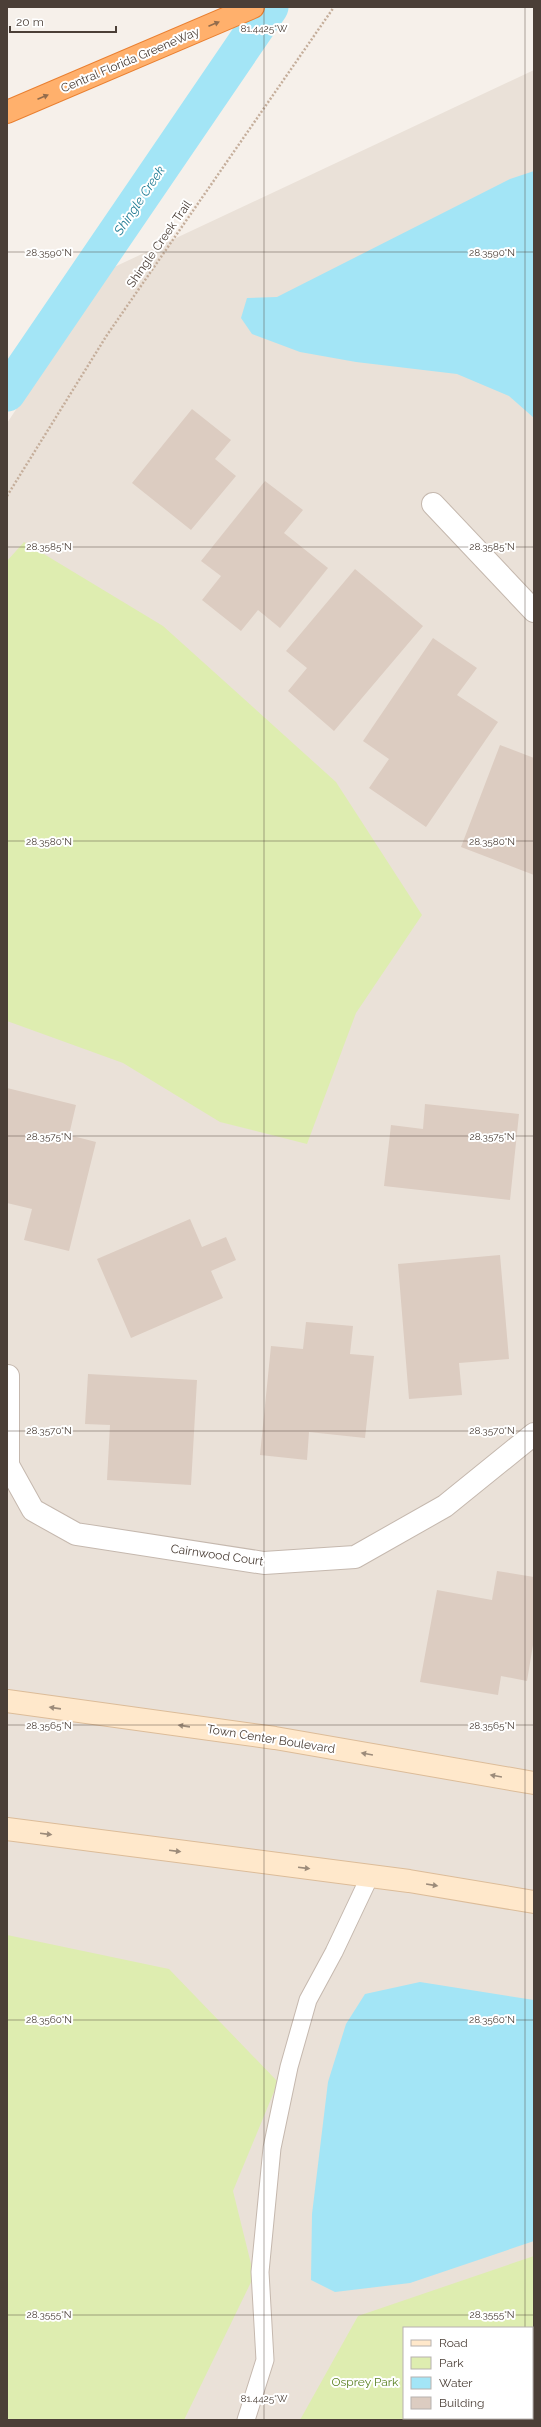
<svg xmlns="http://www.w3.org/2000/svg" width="541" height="2427" font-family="Raleway,sans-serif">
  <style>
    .residential { fill: #eae1d8; fill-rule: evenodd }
    .green { fill: #deedb0; fill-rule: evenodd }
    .water { fill: #a3e5f6 }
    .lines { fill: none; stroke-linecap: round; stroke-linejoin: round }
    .canal { stroke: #a3e5f6; stroke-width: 37 }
    .building { fill: #dcccc1 }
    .lane-casing { stroke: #c5b8ae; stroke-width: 19 }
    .street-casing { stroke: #c5b8ae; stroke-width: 24 }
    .secondary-casing { stroke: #dcbc99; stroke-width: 24 }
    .highway-casing { stroke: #e97f30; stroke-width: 24 }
    .path { stroke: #c5ae9b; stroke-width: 2.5; stroke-dasharray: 2 2; stroke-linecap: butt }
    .lane { stroke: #fff; stroke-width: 17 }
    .street { stroke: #fff; stroke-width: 22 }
    .secondary { stroke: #ffe8cb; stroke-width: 22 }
    .highway { stroke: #ffb06c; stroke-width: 22 }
    .oneway { fill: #936c4c }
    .oneway2 { fill: #9c8b7a }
    .ticks { fill: none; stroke: #4b3f37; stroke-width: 1; stroke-opacity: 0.45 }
    .labels { text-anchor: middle; stroke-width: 4; stroke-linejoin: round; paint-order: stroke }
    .street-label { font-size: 12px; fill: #4b3f37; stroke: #fff }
    .park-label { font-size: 12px; fill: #5b8224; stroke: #fff }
    .water-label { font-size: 13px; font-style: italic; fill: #217c94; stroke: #fff }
    .ticks-label { font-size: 10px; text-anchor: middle; fill: #4b3f37; stroke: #fff; stroke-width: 4; stroke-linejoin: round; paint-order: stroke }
  </style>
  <rect width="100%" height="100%" fill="#f6f0ea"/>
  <path class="residential" d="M534 70V2420H7V423L110 269ZM404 2328H532V2418H404Z"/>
  <path class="green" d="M24 542 163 626 336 782 422 915 356 1013 307 1144 220 1122 123 1063 7 1021V561Z
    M7 1935 169 1969 278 2082 233 2191 254 2276 184 2420H7Z
    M534 2256V2420H300L358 2316ZM404 2328H532V2418H404Z"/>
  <path class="water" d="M534 171V418L509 396 457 374 356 362 300 352 252 334 241 318 247 298 277 297 510 179Z
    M420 1982 534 2000V2241L410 2283 335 2292 311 2280 312 2214 328 2082 346 2024 365 1994Z"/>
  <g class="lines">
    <path class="canal" d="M7 393 270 7"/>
  </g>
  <path class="building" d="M192 409 231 440 215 459 236 476 191 530 132 483Z
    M265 481 303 510 284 533 328 568 280 628 258 610 241 631 202 600 221 576 201 561Z
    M355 569 423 626 334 731 288 691 307 668 286 651Z
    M433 638 477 668 457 695 498 722 426 827 369 788 389 759 363 741Z
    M500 745 534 758V875L461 847Z
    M7 1088 76 1105 69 1135 96 1142 69 1251 24 1240 32 1209 7 1203Z
    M425 1104 519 1114 510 1200 384 1186 391 1125 423 1129Z
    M190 1219 202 1247 226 1237 236 1260 211 1271 223 1298 131 1338 97 1259Z
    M500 1255 509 1359 459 1363 462 1395 409 1399 398 1264Z
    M306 1322 353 1326 350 1354 374 1356 365 1438 309 1432 307 1460 260 1455 271 1346 303 1349Z
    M88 1374 197 1380 191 1485 107 1480 110 1425 85 1424Z
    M497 1571 534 1577V1639L527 1681 501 1676 498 1695 420 1682 437 1590 492 1600Z"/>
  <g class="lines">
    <defs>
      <path id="lane" d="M246 2420 265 2360 260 2272 272 2148 289 2067 308 2000 334 1952 370 1876"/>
      <path id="street" d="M433 504 534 611
        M8 1376V1465L33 1510 76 1534 264 1563 355 1557 445 1506 534 1434"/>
      <path id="secondary" d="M7 1701 275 1738 534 1783
        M7 1829 409 1881 534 1902"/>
      <path id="highway" d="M7 112 253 7"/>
    </defs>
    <use href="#lane" class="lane-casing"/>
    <use href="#street" class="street-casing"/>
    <use href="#secondary" class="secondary-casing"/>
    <use href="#highway" class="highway-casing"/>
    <path class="path" d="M7 496 107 335 334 7"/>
    <use href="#lane" class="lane"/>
    <use href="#street" class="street"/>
    <use href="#secondary" class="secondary"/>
    <use href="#highway" class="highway"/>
  </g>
  <defs><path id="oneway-solid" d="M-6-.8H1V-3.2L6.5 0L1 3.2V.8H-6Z"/></defs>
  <g class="oneway">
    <use href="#oneway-solid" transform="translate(214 24) rotate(-23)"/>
    <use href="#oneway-solid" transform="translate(43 97) rotate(-23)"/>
  </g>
  <g class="oneway2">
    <use href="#oneway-solid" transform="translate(55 1708) rotate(-172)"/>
    <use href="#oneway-solid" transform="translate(184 1726) rotate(-172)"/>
    <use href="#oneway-solid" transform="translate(367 1754) rotate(-170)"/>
    <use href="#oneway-solid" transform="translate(496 1776) rotate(-170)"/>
    <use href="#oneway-solid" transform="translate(46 1834) rotate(7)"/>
    <use href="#oneway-solid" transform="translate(175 1851) rotate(7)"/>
    <use href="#oneway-solid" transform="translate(304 1868) rotate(7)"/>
    <use href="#oneway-solid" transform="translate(432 1885) rotate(9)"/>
  </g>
  <path class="ticks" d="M264 7V2420M525 7V2328M7 252H534M7 547H534M7 841H534M7 1136H534M7 1431H534M7 1725H534M7 2020H534M7 2315H534M525 2418V2420"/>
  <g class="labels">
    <g class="street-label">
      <text transform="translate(130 60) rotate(-23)" y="4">Central Florida GreeneWay</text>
      <text transform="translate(159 244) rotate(-55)" y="4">Shingle Creek Trail</text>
      <text transform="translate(217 1555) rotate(8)" y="4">Cairnwood Court</text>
      <text transform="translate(271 1739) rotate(9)" y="4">Town Center Boulevard</text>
    </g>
    <g class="park-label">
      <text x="365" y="2386">Osprey Park</text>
    </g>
    <g class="water-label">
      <text transform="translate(139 200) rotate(-56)" y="5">Shingle Creek</text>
    </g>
  </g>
  <g class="ticks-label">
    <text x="264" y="32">81.4425°W</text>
    <text x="49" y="256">28.3590°N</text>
    <text x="492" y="256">28.3590°N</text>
    <text x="49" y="550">28.3585°N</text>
    <text x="492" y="550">28.3585°N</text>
    <text x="49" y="845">28.3580°N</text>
    <text x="492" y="845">28.3580°N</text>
    <text x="49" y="1140">28.3575°N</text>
    <text x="492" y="1140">28.3575°N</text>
    <text x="49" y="1434">28.3570°N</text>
    <text x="492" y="1434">28.3570°N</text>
    <text x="49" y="1729">28.3565°N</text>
    <text x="492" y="1729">28.3565°N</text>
    <text x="49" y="2023">28.3560°N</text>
    <text x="492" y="2023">28.3560°N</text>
    <text x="49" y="2318">28.3555°N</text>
    <text x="492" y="2318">28.3555°N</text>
    <text x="264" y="2402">81.4425°W</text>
  </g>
  <rect width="541" height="2427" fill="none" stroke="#4b3f37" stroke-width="16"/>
  <rect x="403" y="2327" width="130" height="92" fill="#ffffff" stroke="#b7b2af"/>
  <rect x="411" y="2340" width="20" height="6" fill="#ffe8cb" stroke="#b7b2af"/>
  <text x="439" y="2347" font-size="12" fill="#4b3f37">Road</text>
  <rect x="411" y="2357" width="20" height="12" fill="#deedb0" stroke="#b7b2af"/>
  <text x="439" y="2367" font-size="12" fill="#4b3f37">Park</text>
  <rect x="411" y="2377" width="20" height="12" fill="#a3e5f6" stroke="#b7b2af"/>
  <text x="439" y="2387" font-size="12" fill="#4b3f37">Water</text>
  <rect x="411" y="2397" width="20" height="12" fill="#dcccc1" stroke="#b7b2af"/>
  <text x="439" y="2407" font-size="12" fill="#4b3f37">Building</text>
  <path d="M10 26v6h106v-6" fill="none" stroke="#4b3f37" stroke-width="2"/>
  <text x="16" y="26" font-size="12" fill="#4b3f37" stroke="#ffffff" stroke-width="3" paint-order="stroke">20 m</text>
</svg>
